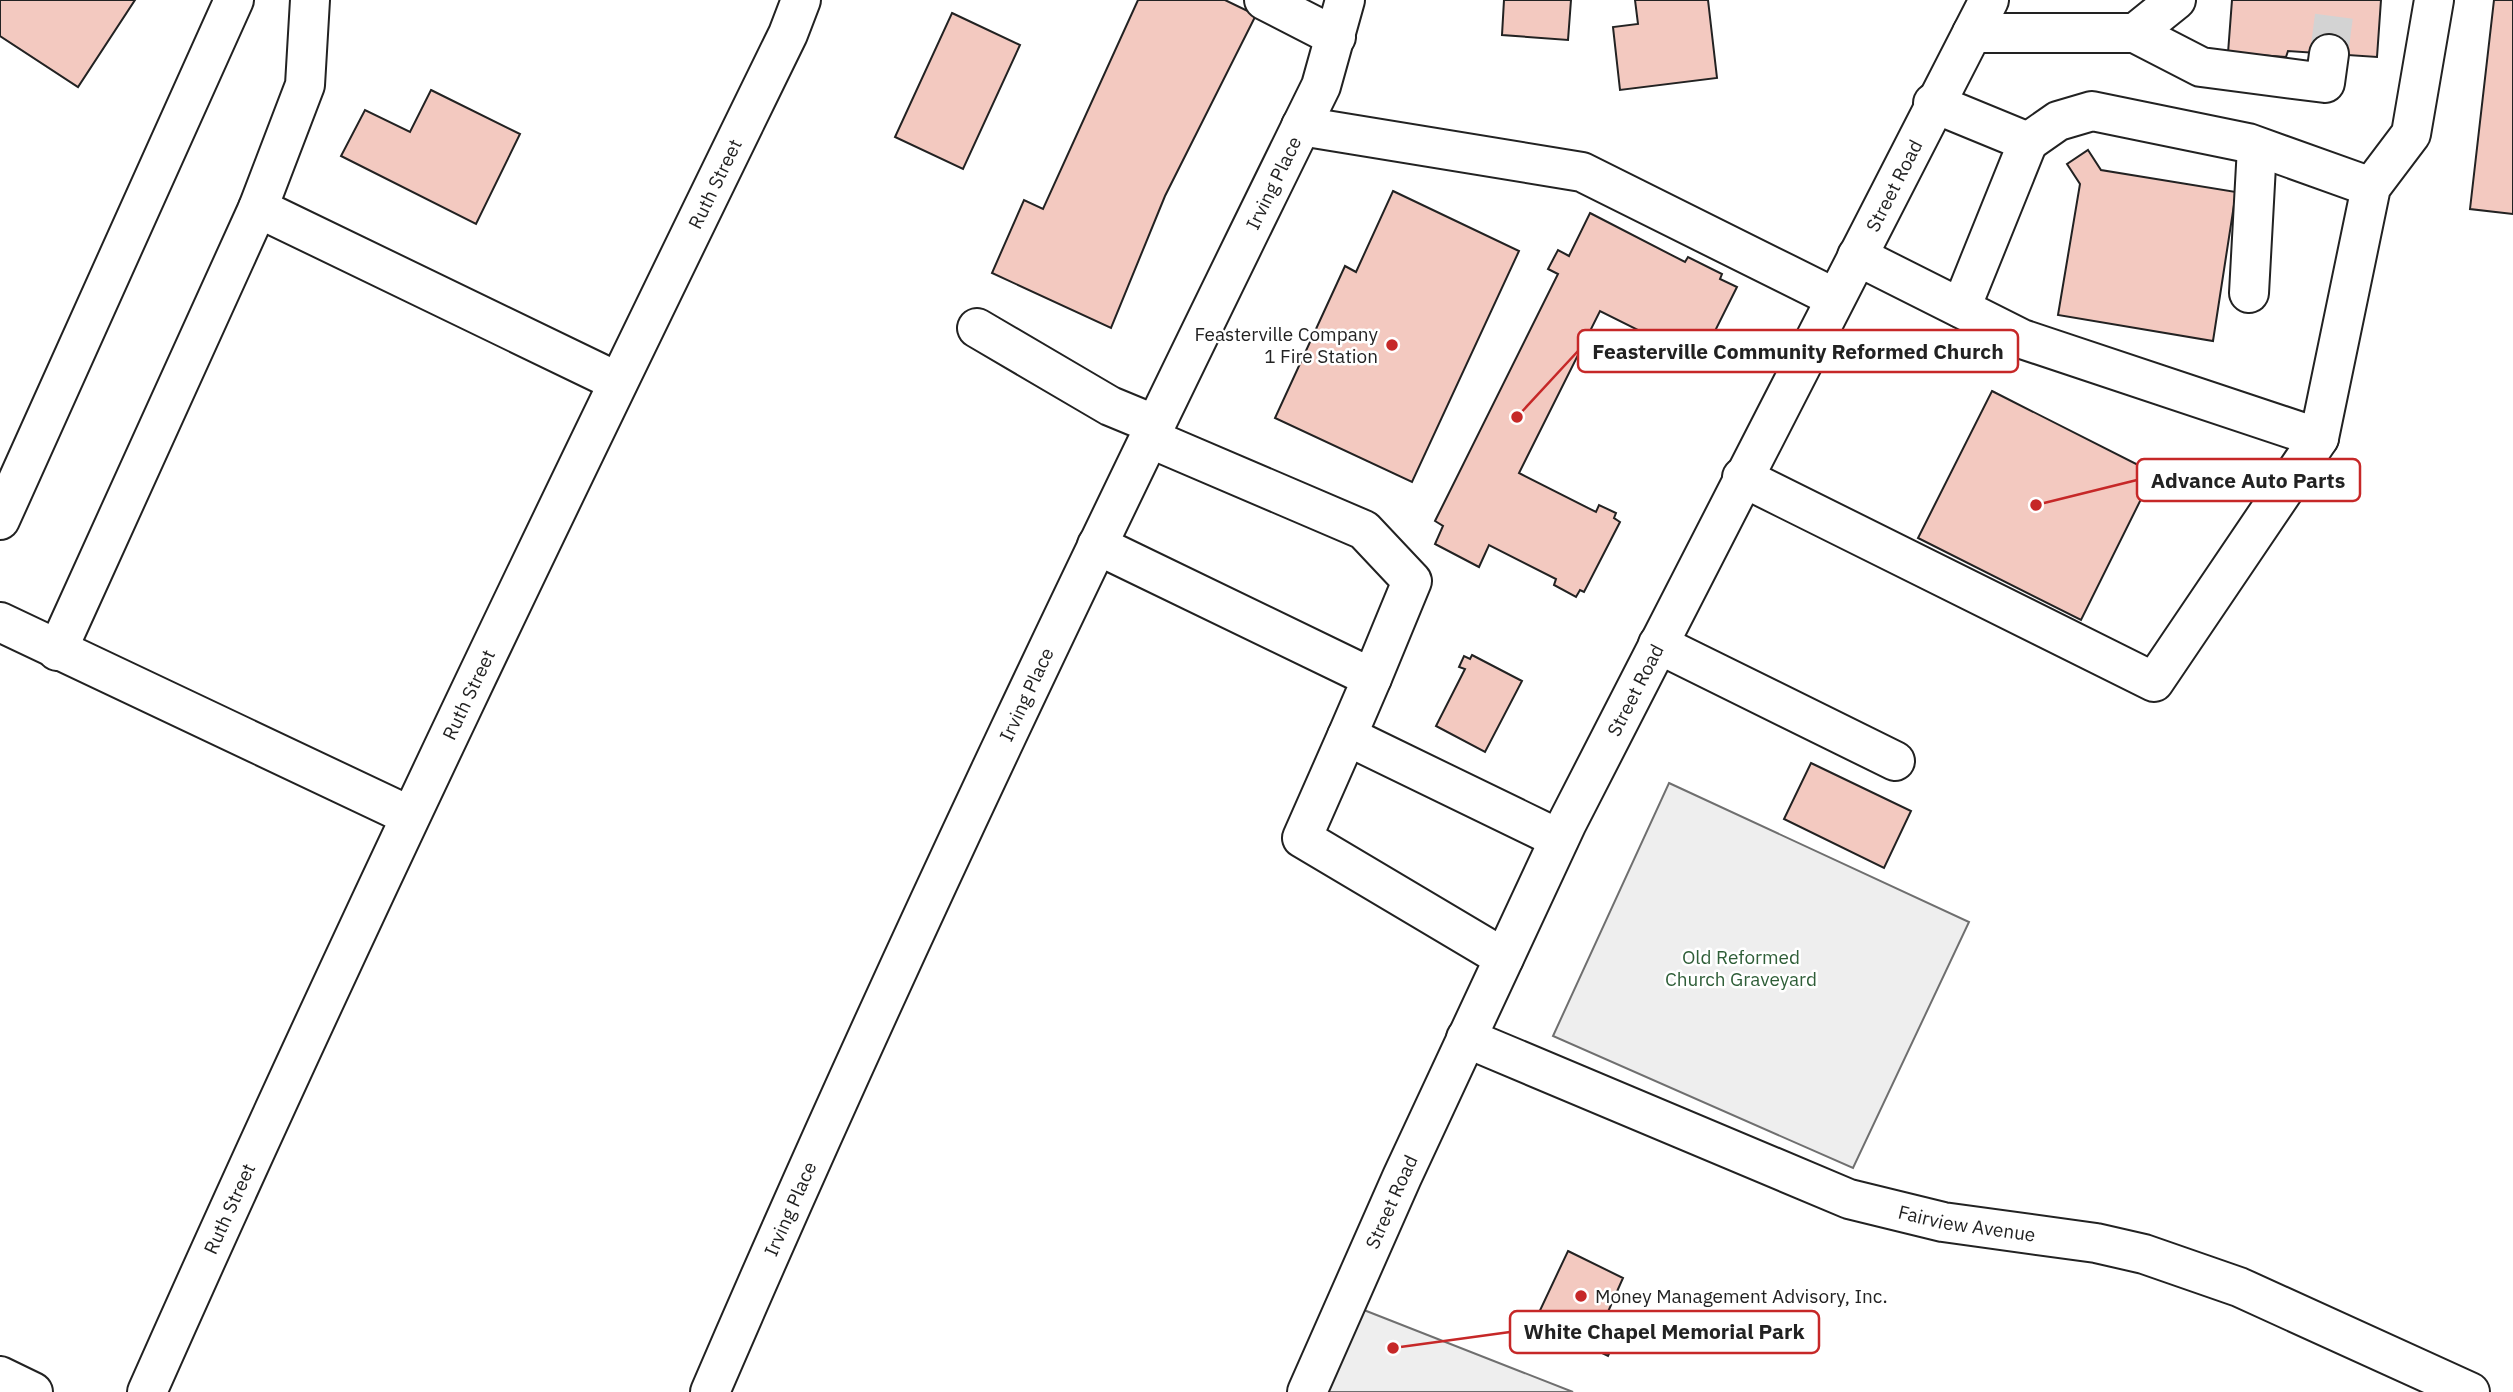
<svg xmlns="http://www.w3.org/2000/svg" width="2513" height="1392" font-family="'IBM Plex Sans',sans-serif">
  <style>
    .green { fill: #eee; stroke: #6f6f6f; stroke-width: 2 }
    .building { fill: #f3c9c0; stroke: #222; stroke-width: 2 }
    .lines { fill: none; stroke-linecap: round; stroke-linejoin: round }
    .minor-tunnel { stroke: #d3d3d3; stroke-width: 38; stroke-dasharray: 38 19; stroke-linecap: butt }
    .minor-casing { stroke: #222; stroke-width: 42 }
    .major-casing { stroke: #222; stroke-width: 42 }
    .minor { stroke: #fff; stroke-width: 38 }
    .major { stroke: #fff; stroke-width: 38 }
    .poi-dot { fill: #c62828; stroke: #fff; stroke-width: 2.5 }
    .labels { text-anchor: middle; stroke-width: 5; stroke-linejoin: round; paint-order: stroke }
    .street-label { font-size: 19px; fill: #222; stroke: #fff }
    .poi-label { font-size: 19px; fill: #222; stroke: #fff; text-anchor: end }
    .park-label { font-size: 19px; fill: #2f5e38; stroke: #fff }
    .leader { fill: none; stroke: #c62828; stroke-width: 2.5 }
    .callout-dot { fill: #c62828; stroke: #fff; stroke-width: 2.5 }
    .callout { fill: #fff; stroke: #c62828; stroke-width: 2.5 }
    .callout-label { font-size: 21px; text-anchor: middle; font-weight: bold; fill: #222 }
  </style>
  <rect width="100%" height="100%" fill="#fff"/>
  <path class="green" d="M1669 783 1969 922 1853 1168 1553 1036Z
    M1346 1303 1573 1392H1306Z"/>
  <path class="building" d="M0 0H135L78 87 0 36Z
    M1138 0H1225L1256 15 1165 196 1111 328 992 273 1024 200 1043 209Z
    M1504 0H1571L1568 40 1502 35Z
    M1635 0H1708L1717 78 1620 90 1613 27 1638 24Z
    M2232 0H2381L2377 57 2288 51 2286 57 2228 53Z
    M2494 0H2513V214L2470 209Z
    M952 13 1020 45 963 169 895 137Z
    M431 90 520 134 476 224 341 156 365 110 410 132Z
    M2088 150 2101 170 2236 192 2213 341 2058 315 2080 184 2067 164Z
    M1393 191 1519 251 1412 482 1275 418 1345 266 1356 272Z
    M1590 213 1685 262 1688 257 1722 274 1720 279 1737 287 1700 361 1600 311 1519 473 1596 512 1599 505 1616 513 1614 518 1620 522 1584 592 1580 590 1576 597 1554 585 1556 579 1489 545 1479 567 1435 544 1443 526 1435 521 1558 274 1548 269 1558 250 1569 256Z
    M1992 391 2154 473 2081 620 1918 538Z
    M1472 655 1522 681 1485 752 1436 726 1465 669 1459 667 1464 656 1470 659Z
    M1811 763 1911 811 1884 868 1784 819Z
    M1568 1251 1623 1278 1607 1314 1624 1322 1608 1356 1535 1321Z"/>
  <g class="lines">
    <path class="minor-tunnel" d="M2329 54 2336 0"/>
    <defs>
      <g id="minor">
        <path d="M1264 0 1336 37"/>
        <path d="M1972 33H2135L2176 0"/>
        <path d="M2135 33 2201 67 2325 83 2329 54"/>
        <path d="M1933 103 2028 142 1961 308"/>
        <path d="M1301 126 1582 172 1835 298"/>
        <path d="M2028 142 2058 121 2092 111 2248 143 2371 187"/>
        <path d="M258 208 305 85 310 0"/>
        <path d="M1857 256 2022 339 2319 438 2371 187 2411 134 2434 0"/>
        <path d="M2249 293 2257 147"/>
        <path d="M977 328 1110 406 1156 425"/>
        <path d="M1149 438 1364 530 1412 581 1372 678"/>
        <path d="M1742 477 2154 682 2319 438"/>
        <path d="M0 520 234 0"/>
        <path d="M1097 545 1372 678 1347 736"/>
        <path d="M0 622 410 816"/>
        <path d="M1658 644 1895 761"/>
        <path d="M57 651 258 208 618 382"/>
        <path d="M1504 958 1302 838 1347 736 1559 839"/>
        <path id="s1" d="M1466 1038 1849 1199 1943 1222 2096 1243 2144 1254 2239 1287 2470 1392"/>
        <path d="M0 1376 33 1392"/>
        <path id="s2" d="M147 1392C350 934 568 484 788 34L801 0"/>
        <path id="s3" d="M710 1392C900 950 1109 517 1321 86L1345 0"/>
      </g>
      <g id="major">
        <path id="s4" d="M1307 1392 1402 1177 1567 823 1989 0"/>
      </g>
    </defs>
    <use href="#minor" class="minor-casing"/>
    <use href="#major" class="major-casing"/>
    <use href="#minor" class="minor"/>
    <use href="#major" class="major"/>
  </g>
  <g class="poi-dot">
    <circle cx="1392" cy="345" r="7"/>
    <circle cx="1581" cy="1296" r="7"/>
  </g>
  <g class="labels">
    <g class="street-label">
      <text dy="7" stroke="none"><textPath href="#s2" startOffset="1335">Ruth Street</textPath></text>
      <text dy="7" stroke="none"><textPath href="#s3" startOffset="1334">Irving Place</textPath></text>
      <text dy="7" stroke="none"><textPath href="#s4" startOffset="1342">Street Road</textPath></text>
      <text dy="7" stroke="none"><textPath href="#s4" startOffset="775">Street Road</textPath></text>
      <text dy="7" stroke="none"><textPath href="#s2" startOffset="768">Ruth Street</textPath></text>
      <text dy="7" stroke="none"><textPath href="#s3" startOffset="766">Irving Place</textPath></text>
      <text dy="7" stroke="none"><textPath href="#s4" startOffset="208">Street Road</textPath></text>
      <text dy="7" stroke="none"><textPath href="#s2" startOffset="201">Ruth Street</textPath></text>
      <text dy="7" stroke="none"><textPath href="#s3" startOffset="200">Irving Place</textPath></text>
      <text dy="7" stroke="none"><textPath href="#s1" startOffset="536">Fairview Avenue</textPath></text>
    </g>
    <g class="poi-label">
      <text x="1378" y="341">Feasterville Company<tspan x="1378" dy="22">1 Fire Station</tspan></text>
      <text x="1595" y="1303" text-anchor="start">Money Management Advisory, Inc.</text>
    </g>
    <g class="park-label">
      <text x="1741" y="964">Old Reformed<tspan x="1741" dy="22">Church Graveyard</tspan></text>
    </g>
  </g>
  <path class="leader" d="M1517 417L1578 351M2036 505L2137 480M1393 1348L1510 1332"/>
  <g class="callout-dot">
    <circle cx="1517" cy="417" r="7"/>
    <circle cx="2036" cy="505" r="7"/>
    <circle cx="1393" cy="1348" r="7"/>
  </g>
  <g class="callout">
    <rect x="1578" y="330" width="440" height="42" rx="7"/>
    <rect x="2137" y="459" width="223" height="42" rx="7"/>
    <rect x="1510" y="1311" width="309" height="42" rx="7"/>
  </g>
  <g class="callout-label">
    <text x="1798" y="359">Feasterville Community Reformed Church</text>
    <text x="2248" y="488">Advance Auto Parts</text>
    <text x="1664" y="1339">White Chapel Memorial Park</text>
  </g>
</svg>
